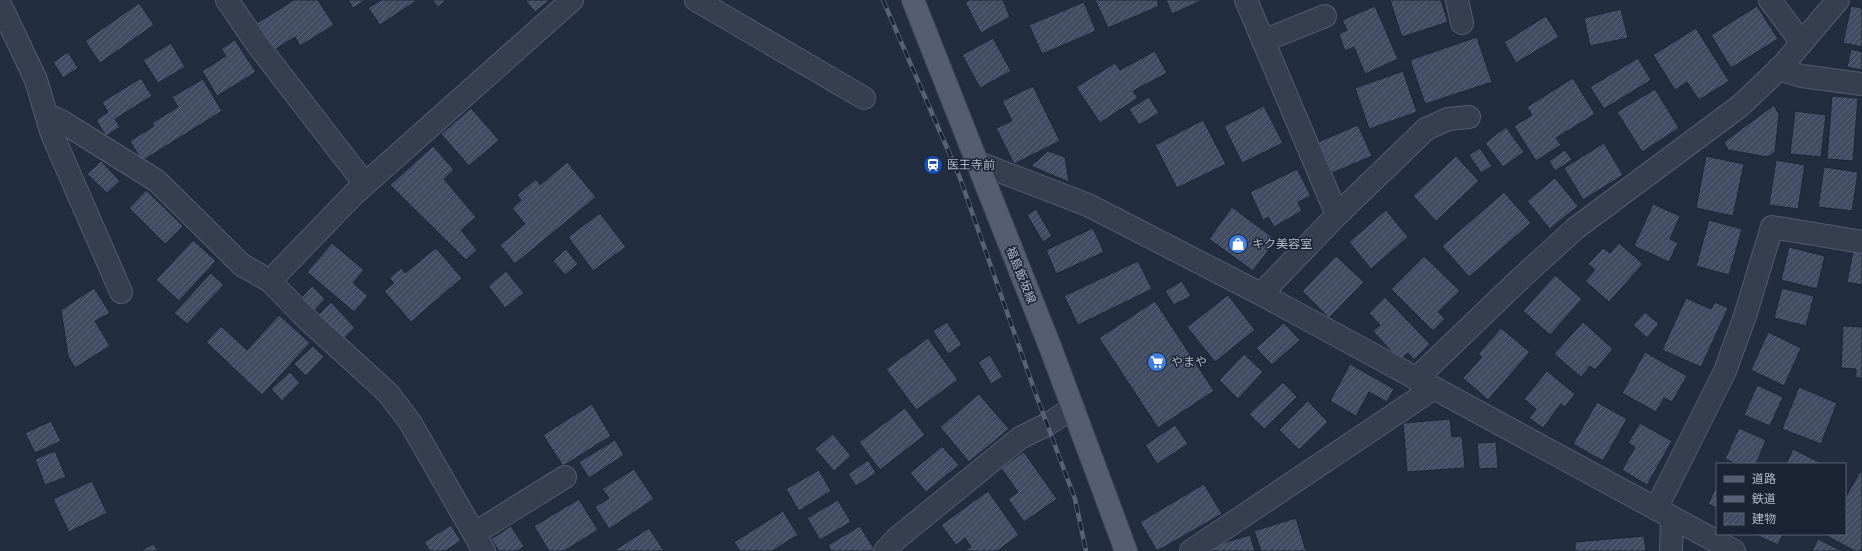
<svg xmlns="http://www.w3.org/2000/svg" width="1862" height="551" font-family="'PT Sans','Noto Sans JP',sans-serif">
  <style>
    .building { fill: url(#building-hatch); stroke: #1d2637 }
    .lines { fill: none; stroke-linecap: round; stroke-linejoin: round }
    .minor-casing { stroke: #545d6e; stroke-width: 24 }
    .major-casing { stroke: #3f4859; stroke-width: 24 }
    .minor { stroke: #363f50; stroke-width: 22 }
    .major { stroke: #545e70; stroke-width: 22 }
    .rail-casing { stroke: #586277; stroke-width: 4.5 }
    .rail { stroke: #1b2435; stroke-width: 3; stroke-dasharray: 9; stroke-linecap: butt }
    .labels { text-anchor: middle; stroke-width: 3; stroke-linejoin: round; paint-order: stroke }
    .poi-label { font-size: 12px; fill: #b2bacb; stroke: #1b2435; text-anchor: start }
    .street-label { font-size: 12px; fill: #b2bacb; stroke: #1b2435 }
  </style>
  <defs>
    <pattern id="building-hatch" width="6" height="6" patternUnits="userSpaceOnUse"><rect width="6" height="6" fill="#414c62"/><path d="M-1 1l2-2M0 6l6-6M5 7l2-2" fill="none" stroke="#5a6477"/></pattern>
  </defs>
  <rect width="100%" height="100%" fill="#222d40"/>
  <path class="building" d="M294 0H318L334 25 300 46 295 37 274 50 257 23Z
    M348 0H366L353 8Z
    M381 0H415L416 1 380 25 368 8Z
    M432 0H446L438 7Z
    M525 0H550L535 12Z
    M969 0H1003L1010 17 981 33 965 2Z
    M1095 0H1157L1159 6 1108 28Z
    M1166 0H1203L1172 14Z
    M1390 0H1441L1448 22 1402 37Z
    M1084 2 1096 31 1042 54 1029 25Z
    M139 3 154 25 100 63 85 41Z
    M1375 6 1398 59 1365 74 1354 47 1345 51 1339 34 1347 30 1342 20Z
    M1757 6 1778 39 1731 68 1711 35Z
    M1851 6 1862 8V47L1843 43Z
    M1621 9 1628 38 1590 46 1584 18Z
    M1546 16 1559 37 1516 63 1504 42Z
    M1696 28 1729 81 1699 100 1687 82 1675 90 1653 55Z
    M1477 37 1492 82 1425 104 1410 60Z
    M993 38 1011 71 980 88 962 55Z
    M235 40 256 72 217 96 202 71 226 56 221 49Z
    M171 43 185 67 158 83 143 60Z
    M1851 49 1862 52V70L1847 67Z
    M1155 51 1167 73 1133 91 1138 98 1100 123 1076 87 1115 63 1120 70Z
    M68 52 78 68 63 78 53 62Z
    M1638 58 1651 80 1604 109 1590 87Z
    M1403 71 1417 112 1369 129 1355 88Z
    M141 78 152 96 115 119 120 127 106 136 96 120 108 112 102 102Z
    M1573 78 1595 114 1556 138 1561 145 1536 161 1514 126 1532 115 1527 107Z
    M203 79 222 111 142 161 130 141 154 126 152 123 178 107 172 97Z
    M1033 86 1060 141 1014 164 996 128 1012 121 1002 101Z
    M1655 89 1679 128 1642 152 1617 112Z
    M1832 96 1858 98 1853 161 1827 159Z
    M1149 97 1159 113 1139 125 1129 109Z
    M1774 105 1779 114 1775 152 1768 157 1728 150 1724 142Z
    M1264 106 1283 143 1242 163 1224 126Z
    M471 108 499 140 469 166 441 134Z
    M1795 111 1826 115 1821 157 1790 154Z
    M1203 120 1226 164 1177 188 1155 145Z
    M1358 125 1372 156 1332 173 1318 142Z
    M1506 127 1524 152 1503 167 1485 143Z
    M1604 143 1623 175 1583 200 1564 168Z
    M433 146 454 170 444 179 476 217 461 230 477 250 466 260 390 185Z
    M1480 148 1492 166 1481 173 1469 155Z
    M1565 150 1572 160 1555 171 1549 161Z
    M1048 151 1065 157 1069 182 1031 166Z
    M1456 156 1479 181 1436 221 1413 196Z
    M1706 156 1744 164 1733 216 1696 208Z
    M1776 160 1805 165 1798 209 1769 205Z
    M101 161 120 181 107 193 87 174Z
    M567 162 596 197 515 264 500 245 525 224 512 208 521 200 517 195 536 179 540 185Z
    M1824 167 1858 172 1852 211 1818 207Z
    M1297 169 1311 196 1298 202 1302 211 1274 227 1268 217 1263 220 1250 192Z
    M1555 178 1578 206 1550 229 1527 201Z
    M146 190 183 226 165 244 129 208Z
    M1504 192 1531 223 1469 277 1442 246Z
    M1653 204 1680 216 1670 239 1678 243 1669 262 1634 246Z
    M1232 207 1276 240 1253 271 1209 239Z
    M1036 209 1052 236 1043 242 1027 215Z
    M1386 210 1408 237 1371 269 1349 242Z
    M600 213 626 247 593 271 568 237Z
    M1709 220 1742 229 1729 275 1696 266Z
    M1093 228 1104 252 1056 274 1046 250Z
    M193 240 216 261 179 301 156 280Z
    M332 243 364 270 353 283 368 296 354 312 307 272Z
    M1619 243 1643 264 1609 302 1585 281 1595 270 1588 264 1603 248 1610 253Z
    M1789 247 1825 256 1817 289 1781 280Z
    M436 248 462 278 411 322 384 291 394 283 389 278 401 268 405 273Z
    M566 249 578 264 565 275 553 261Z
    M1853 252 1862 253V285L1847 282Z
    M1336 256 1364 282 1329 318 1302 291Z
    M1424 256 1460 291 1438 312 1445 319 1433 331 1391 289Z
    M1138 261 1152 289 1078 325 1064 296Z
    M506 271 524 293 505 308 488 286Z
    M211 273 224 285 187 324 174 313Z
    M1555 275 1582 299 1550 335 1523 311Z
    M1182 281 1191 296 1174 305 1165 291Z
    M312 286 325 299 314 311 301 298Z
    M94 288 110 313 95 321 110 346 75 368 68 356 61 310Z
    M1782 288 1814 296 1806 326 1774 318Z
    M1228 295 1255 330 1215 362 1187 327Z
    M1385 297 1430 344 1414 360 1408 353 1399 360 1373 331 1380 325 1369 313Z
    M1686 298 1711 309 1715 302 1728 308 1701 367 1662 350Z
    M1155 301 1214 391 1158 428 1099 338Z
    M331 302 355 328 342 340 318 315Z
    M1645 312 1659 324 1647 338 1633 325Z
    M279 315 310 343 262 395 206 342 221 326 247 350Z
    M947 322 962 345 948 354 933 331Z
    M1583 322 1613 349 1595 370 1590 366 1581 377 1554 354Z
    M1284 323 1300 340 1272 365 1256 348Z
    M1843 326 1862 327V378H1856V369L1841 368Z
    M1501 328 1530 352 1488 400 1463 378 1482 357 1478 354Z
    M1768 332 1801 348 1784 386 1751 370Z
    M928 338 958 380 916 410 886 369Z
    M313 346 324 357 306 376 294 364Z
    M1645 352 1687 376 1672 402 1664 398 1656 412 1622 393Z
    M1244 354 1263 372 1238 399 1219 380Z
    M990 355 1003 377 991 384 978 362Z
    M1350 364 1394 389 1387 402 1369 392 1356 416 1330 401Z
    M1547 371 1575 394 1565 407 1561 404 1543 428 1529 418 1536 409 1524 399Z
    M290 372 300 383 282 401 271 389Z
    M1283 382 1297 397 1264 429 1249 414Z
    M1757 385 1783 397 1770 426 1744 415Z
    M1799 387 1837 403 1821 444 1782 429Z
    M979 394 1009 429 969 462 940 427Z
    M1308 401 1328 422 1299 450 1279 430Z
    M1597 402 1627 419 1603 461 1573 444Z
    M592 404 611 436 563 466 543 435Z
    M905 408 925 435 880 470 859 442Z
    M1450 419 1452 437 1462 436 1465 468 1407 472 1403 423Z
    M51 421 61 441 35 453 25 433Z
    M1640 423 1672 441 1647 485 1622 470 1635 447 1628 443Z
    M1175 425 1188 444 1157 464 1145 445Z
    M1739 428 1766 440 1756 464H1736L1725 459Z
    M833 434 851 456 834 471 815 449Z
    M615 440 624 455 589 478 579 462Z
    M1496 442 1498 468 1479 469 1477 443Z
    M942 446 959 465 926 492 910 473Z
    M1793 449 1823 464H1786Z
    M55 451 66 477 45 485 35 459Z
    M1024 452 1057 499 1024 522 1008 499 1018 492 1001 468Z
    M868 460 876 473 856 486 848 474Z
    M634 469 654 499 609 529 595 507 609 498 602 489Z
    M819 470 831 491 799 511 786 489Z
    M1860 472 1862 473V549L1861 551H1855L1825 535 1845 534V498Z
    M92 481 107 513 69 532 53 499Z
    M1204 484 1222 514 1157 551 1140 522Z
    M1717 485V508L1708 504Z
    M988 491 1019 535 997 551H965L971 547 965 538 956 545 941 525Z
    M579 499 598 530 564 551H549L534 526Z
    M838 500 851 522 820 540 807 518Z
    M783 511 798 535 772 551H740L734 542Z
    M1296 518 1306 551H1261L1254 531Z
    M451 525 461 541 445 551H430L424 542Z
    M511 526 524 546 517 551H499L491 539Z
    M860 526 874 549 871 551H831L828 545Z
    M649 528 664 551H616L615 550Z
    M1754 534H1783L1778 545Z
    M1250 535 1255 551H1215L1213 546Z
    M1644 536 1646 551H1575V542Z
    M1818 539 1842 551H1812Z
    M153 544 158 551H141Z"/>
  <g class="lines">
    <defs>
      <path id="minor" d="M227 0 257 44 365 184
        M696 0 864 98
        M1246 0 1337 215
        M1457 0 1462 23
        M1770 0 1802 43
        M0 4 36 80 52 134 121 292
        M1263 41 1325 16
        M1778 69 1802 76 1862 84
        M46 114 61 121 157 181 242 265 270 281 307 319 388 393 410 422 484 551
        M976 162 1088 205 1261 294 1734 551
        M270 281 354 194 572 0
        M1261 294 1337 215 1426 129 1448 119 1469 117
        M1416 379 1520 279 1576 228 1740 106 1782 66 1838 0
        M1656 509 1725 371 1745 316 1772 227 1862 242
        M475 533 565 477
        M885 551 896 539 1020 438 1048 424 1073 408
        M1191 551 1434 388
        M1671 551 1672 517"/>
      <path id="major" d="M913 0 1051 349 1126 551"/>
    </defs>
    <use href="#minor" class="minor-casing"/>
    <use href="#major" class="major-casing"/>
    <use href="#minor" class="minor"/>
    <use href="#major" class="major"/>
    <defs>
      <path id="rail" d="M883 0 960 178 1035 392 1075 499 1086 551"/>
    </defs>
    <use href="#rail" class="rail-casing"/>
    <use href="#rail" class="rail"/>
  </g>
  <defs>
    <symbol id="station-disc" viewBox="-11 -11 22 22"><circle r="9.5" fill="#1a4fb4" stroke="#1b2435"/><path d="M-3-6H3Q5-6 5-4V2Q5 4 3 4L4.5 6H3L1.5 4h-3L-3 6H-4.5L-3 4Q-5 4-5 2V-4Q-5-6-3-6ZM-3.5-4v3h7v-3ZM-3.5 1v1.5H-2V1ZM2 1v1.5H3.5V1Z" fill="#fff"/></symbol>
    <symbol id="shop-disc" viewBox="-11 -11 22 22"><circle r="9.5" fill="#3f7fe0" stroke="#1b2435"/><path d="M-5-2.5h2.3a2.7 3.5 0 0 1 5.4 0H5L5.5 6h-11ZM-1.5-2.5h3a1.5 2.3 0 0 0-3 0Z" fill="#fff"/></symbol>
    <symbol id="supermarket-disc" viewBox="-11 -11 22 22"><circle r="9.5" fill="#3f7fe0" stroke="#1b2435"/><path d="M-6-5.5h2.5l.6 2H6L4.5 2H-2.5L-4.4-4H-6ZM-1.5 3.2a1.3 1.3 0 1 0 .1 0ZM3 3.2a1.3 1.3 0 1 0 .1 0Z" fill="#fff"/></symbol>
  </defs>
  <g fill-rule="evenodd">
    <use href="#station-disc" x="922" y="154" width="22" height="22"/>
    <use href="#shop-disc" x="1227" y="233" width="22" height="22"/>
    <use href="#supermarket-disc" x="1146" y="351" width="22" height="22"/>
  </g>
  <g class="labels">
    <g class="poi-label">
      <text x="947" y="169">医王寺前</text>
      <text x="1252" y="248">キク美容室</text>
      <text x="1171" y="366">やまや</text>
    </g>
    <g class="street-label">
      <text transform="translate(1021 275) rotate(68)" y="4">福島飯坂線</text>
    </g>
  </g>
  <rect x="1716" y="463" width="130" height="72" fill="#1b2435" stroke="#576071"/>
  <rect x="1724" y="476" width="20" height="6" fill="#545e70" stroke="#576071"/>
  <text x="1752" y="483" font-size="12" fill="#b2bacb">道路</text>
  <rect x="1724" y="496" width="20" height="6" fill="#586277" stroke="#576071"/>
  <text x="1752" y="503" font-size="12" fill="#b2bacb">鉄道</text>
  <rect x="1724" y="513" width="20" height="12" fill="url(#building-hatch)" stroke="#576071"/>
  <text x="1752" y="523" font-size="12" fill="#b2bacb">建物</text>
</svg>
